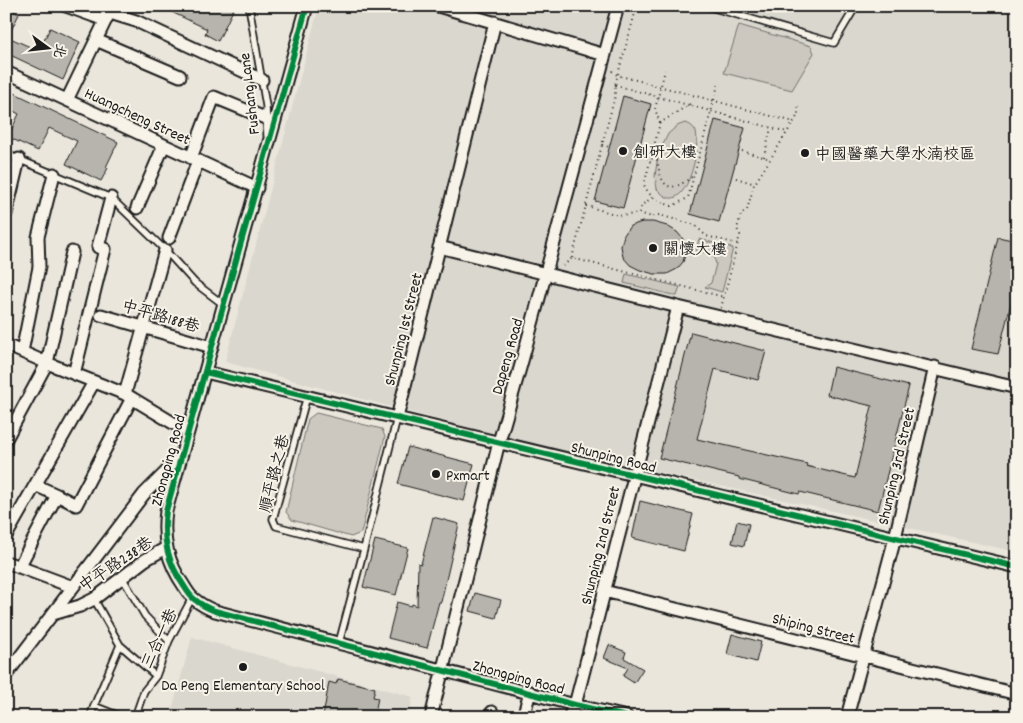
<svg xmlns="http://www.w3.org/2000/svg" width="1023" height="723" font-family="Dekko,'LXGW WenKai TC',sans-serif">
  <style>
    .built { fill: #dad7ce }
    .green { fill: #ccc8c0; stroke: #74726e }
    .building { fill: #b6b4ac; stroke: #1c1c1c }
    .lines { fill: none; stroke-linecap: round; stroke-linejoin: round }
    .service-casing { stroke: #1c1c1c; stroke-width: 9 }
    .minor-casing { stroke: #1c1c1c; stroke-width: 15 }
    .path { stroke: #1c1c1c; stroke-width: 2; stroke-dasharray: 1 4; stroke-linecap: butt }
    .service { stroke: #f7f3e8; stroke-width: 5.5 }
    .minor { stroke: #f7f3e8; stroke-width: 11 }
    .cycleway-casing { stroke: #f7f3e8; stroke-width: 9 }
    .cycleway { stroke: #00873e; stroke-width: 6 }
    .poi-dot { fill: #1c1c1c; stroke: #f7f3e8; stroke-width: 2 }
    .labels { text-anchor: middle; stroke-width: 4; stroke-linejoin: round; paint-order: stroke }
    .street-label { font-size: 16px; fill: #1c1c1c; stroke: #f7f3e8 }
    .poi-label { font-size: 16px; fill: #1c1c1c; stroke: #f7f3e8; text-anchor: start }
  </style>
  <rect width="100%" height="100%" fill="#eae6dc"/>
  <filter id="ink" filterUnits="userSpaceOnUse"><feTurbulence type="fractalNoise" baseFrequency=".02" numOctaves="2"/><feDisplacementMap in="SourceGraphic" scale="10" xChannelSelector="R" yChannelSelector="G"/><feConvolveMatrix kernelMatrix="1 2 1 2 8 2 1 2 1" color-interpolation-filters="sRGB"/></filter>
  <g filter="url(#ink)">
    <path class="built" d="M319 6H1017V552L522 442 225 362Z
      M192 637 413 697 408 717H170Z"/>
    <path class="green" d="M739 25 811 46 814 53 792 90 724 73Z
      M685 123C690 124 694 127 696 132 700 147 690 195 673 198 666 199 661 193 657 189L655 176 658 155 668 134 677 126Z
      M699 239 733 248 722 292 705 287 711 283 716 264 714 257 709 254 696 250Z
      M626 274 680 287 677 296 624 283Z
      M316 413 382 429 385 437 361 533 351 537 292 520 286 512 308 419Z"/>
    <path class="building" d="M159 6H210L217 9 218 6H235L218 41 205 34 207 29Z
      M6 8 19 14 8 37 39 51 50 28 80 42 63 80 6 53Z
      M6 89 118 142 106 167 108 168 101 181 66 164 77 141 49 128 38 151 8 137 19 114 6 107Z
      M623 96 651 104 623 208 595 201Z
      M715 120 745 128 719 222 690 214Z
      M642 222H653L667 226 677 232 683 239 686 251 683 262 677 269 667 274H654L640 270 630 265 623 257 621 246 624 235 630 226Z
      M998 237 1017 241V280L998 354 971 349Z
      M691 332 766 351 758 380 715 369 697 439 807 464 806 466 855 478 872 406 827 395 833 367 909 386 878 511 800 492 799 494 739 479V477L659 458Z
      M408 447 474 464 464 501 398 484Z
      M640 501 693 514 684 551 632 538Z
      M433 517 459 524 441 602H439L427 648 388 638 397 602 411 606 412 604 417 606 418 563 421 564Z
      M737 521 749 524 744 546 732 543Z
      M375 540 408 548 396 595 363 587Z
      M475 593 501 600 496 618 470 611Z
      M732 634 761 642 756 662 727 654Z
      M609 645 626 652 624 658 643 669 634 683 623 676 628 668 604 658Z
      M338 679 375 688 373 697 378 698 374 717H323L329 682 336 684Z"/>
    <g class="lines">
      <defs>
        <path id="service" d="M249 6 266 106 267 135
          M707 6 834 43 856 6
          M6 154 111 198 165 250 195 283 224 305
          M307 396 273 519 276 526 364 549
          M122 577 145 616 169 641
          M94 599 120 645 156 676
          M339 643 364 549 397 418
          M120 645 94 706 122 717
          M90 717 94 706
          M135 717 144 691 156 676 169 641 192 598"/>
        <path id="minor" d="M66 6 105 20
          M307 6 166 511C162 540 168 563 184 586 187 591 190 596 194 599 200 604 207 608 215 611L575 705 627 717
          M438 6 605 55
          M110 13 136 21 262 80
          M96 40 180 76
          M6 72 257 188
          M67 100 112 7
          M191 158 214 97 265 118
          M137 208 164 145
          M6 214 19 159
          M169 238 198 161
          M439 247 678 307 1017 388
          M101 315 212 347
          M6 345 47 363 125 394 188 432
          M22 352 39 267 38 237 54 174
          M205 372 1017 567
          M74 374 105 249 98 247 111 198
          M125 394 165 250
          M397 418 495 22
          M6 439 47 363 72 252
          M35 485 57 495
          M6 536 94 382
          M6 562 73 587
          M19 567 57 495 76 505 132 398
          M604 591 1017 694
          M53 614 80 606 94 599 145 560 166 548
          M6 675 144 494 180 458
          M431 717 499 442 522 361 618 6
          M491 717 492 712
          M523 717 530 692
          M569 717 575 705 678 307
          M847 717 895 538 935 367"/>
      </defs>
      <use href="#service" class="service-casing"/>
      <use href="#minor" class="minor-casing"/>
      <path class="path" d="M612 71 617 75 794 122
        M615 85 787 132
        M690 104 660 123 644 185C651 199 658 201 672 206L688 198 718 85
        M660 123 655 109 665 70
        M602 145 609 147
        M742 151 770 159
        M637 155 657 160C662 188 668 195 693 176
        M764 157 771 128
        M736 178 755 184
        M586 206 622 216 639 213 642 205 653 197
        M639 213 652 217 659 215 695 225 706 236 738 244
        M572 258 615 96V85L637 6
        M563 266 572 258 724 297
        M721 308 740 235 737 229 741 214 747 210 754 185 798 115V106"/>
      <use href="#service" class="service"/>
      <use href="#minor" class="minor"/>
      <defs>
        <path id="cycleway" d="M307 6 166 511C162 540 168 563 184 586 187 591 190 596 194 599 200 604 207 608 215 611L575 705 627 717
          M205 372 1017 567"/>
      </defs>
      <use href="#cycleway" class="cycleway-casing"/>
      <use href="#cycleway" class="cycleway"/>
    </g>
  </g>
  <g class="poi-dot">
    <circle cx="623" cy="151" r="5"/>
    <circle cx="805" cy="153" r="5"/>
    <circle cx="653" cy="248" r="5"/>
    <circle cx="436" cy="474" r="5"/>
    <circle cx="243" cy="667" r="5"/>
  </g>
  <g class="labels">
    <g class="street-label">
      <text transform="translate(248 94) rotate(-97)" y="6">Fushang Lane</text>
      <text transform="translate(138 115) rotate(25)" y="6">Huangcheng Street</text>
      <text transform="translate(161 315) rotate(16)" y="6">中平路188巷</text>
      <text transform="translate(402 329) rotate(-76)" y="6">Shunping 1st Street</text>
      <text transform="translate(506 356) rotate(-74)" y="6">Dapeng Road</text>
      <text transform="translate(614 456) rotate(14)" y="6">Shunping Road</text>
      <text transform="translate(167 460) rotate(-75)" y="6">Zhongping Road</text>
      <text transform="translate(895 466) rotate(-77)" y="6">Shunping 3rd Street</text>
      <text transform="translate(273 473) rotate(-76)" y="6">順平路之巷</text>
      <text transform="translate(599 545) rotate(-76)" y="6">Shunping 2nd Street</text>
      <text transform="translate(115 563) rotate(-34)" y="6">中平路238巷</text>
      <text transform="translate(814 627) rotate(14)" y="6">Shiping Street</text>
      <text transform="translate(158 638) rotate(-65)" y="6">三合一巷</text>
      <text transform="translate(519 676) rotate(15)" y="6">Zhongping Road</text>
    </g>
    <g class="poi-label">
      <text x="633" y="157">創研大樓</text>
      <text x="815" y="159">中國醫藥大學水湳校區</text>
      <text x="663" y="254">關懷大樓</text>
      <text x="446" y="480">Pxmart</text>
      <text x="243" y="690" text-anchor="middle">Da Peng Elementary School</text>
    </g>
  </g>
  <rect width="1023" height="723" fill="none" stroke="#f7f3e8" stroke-width="25"/>
  <rect x="12" y="12" width="998" height="698" fill="none" stroke="#1c1c1c" stroke-width="2" filter="url(#ink)"/>
  <g transform="translate(48 48) rotate(105)" stroke="#f7f3e8" stroke-width="4" paint-order="stroke">
  <path d="M0-4L9 19L0 12L-9 19Z" fill="#1c1c1c"/>
  <text y="-8" font-size="14" font-weight="bold" text-anchor="middle" fill="#1c1c1c">北</text>
  </g>
</svg>
